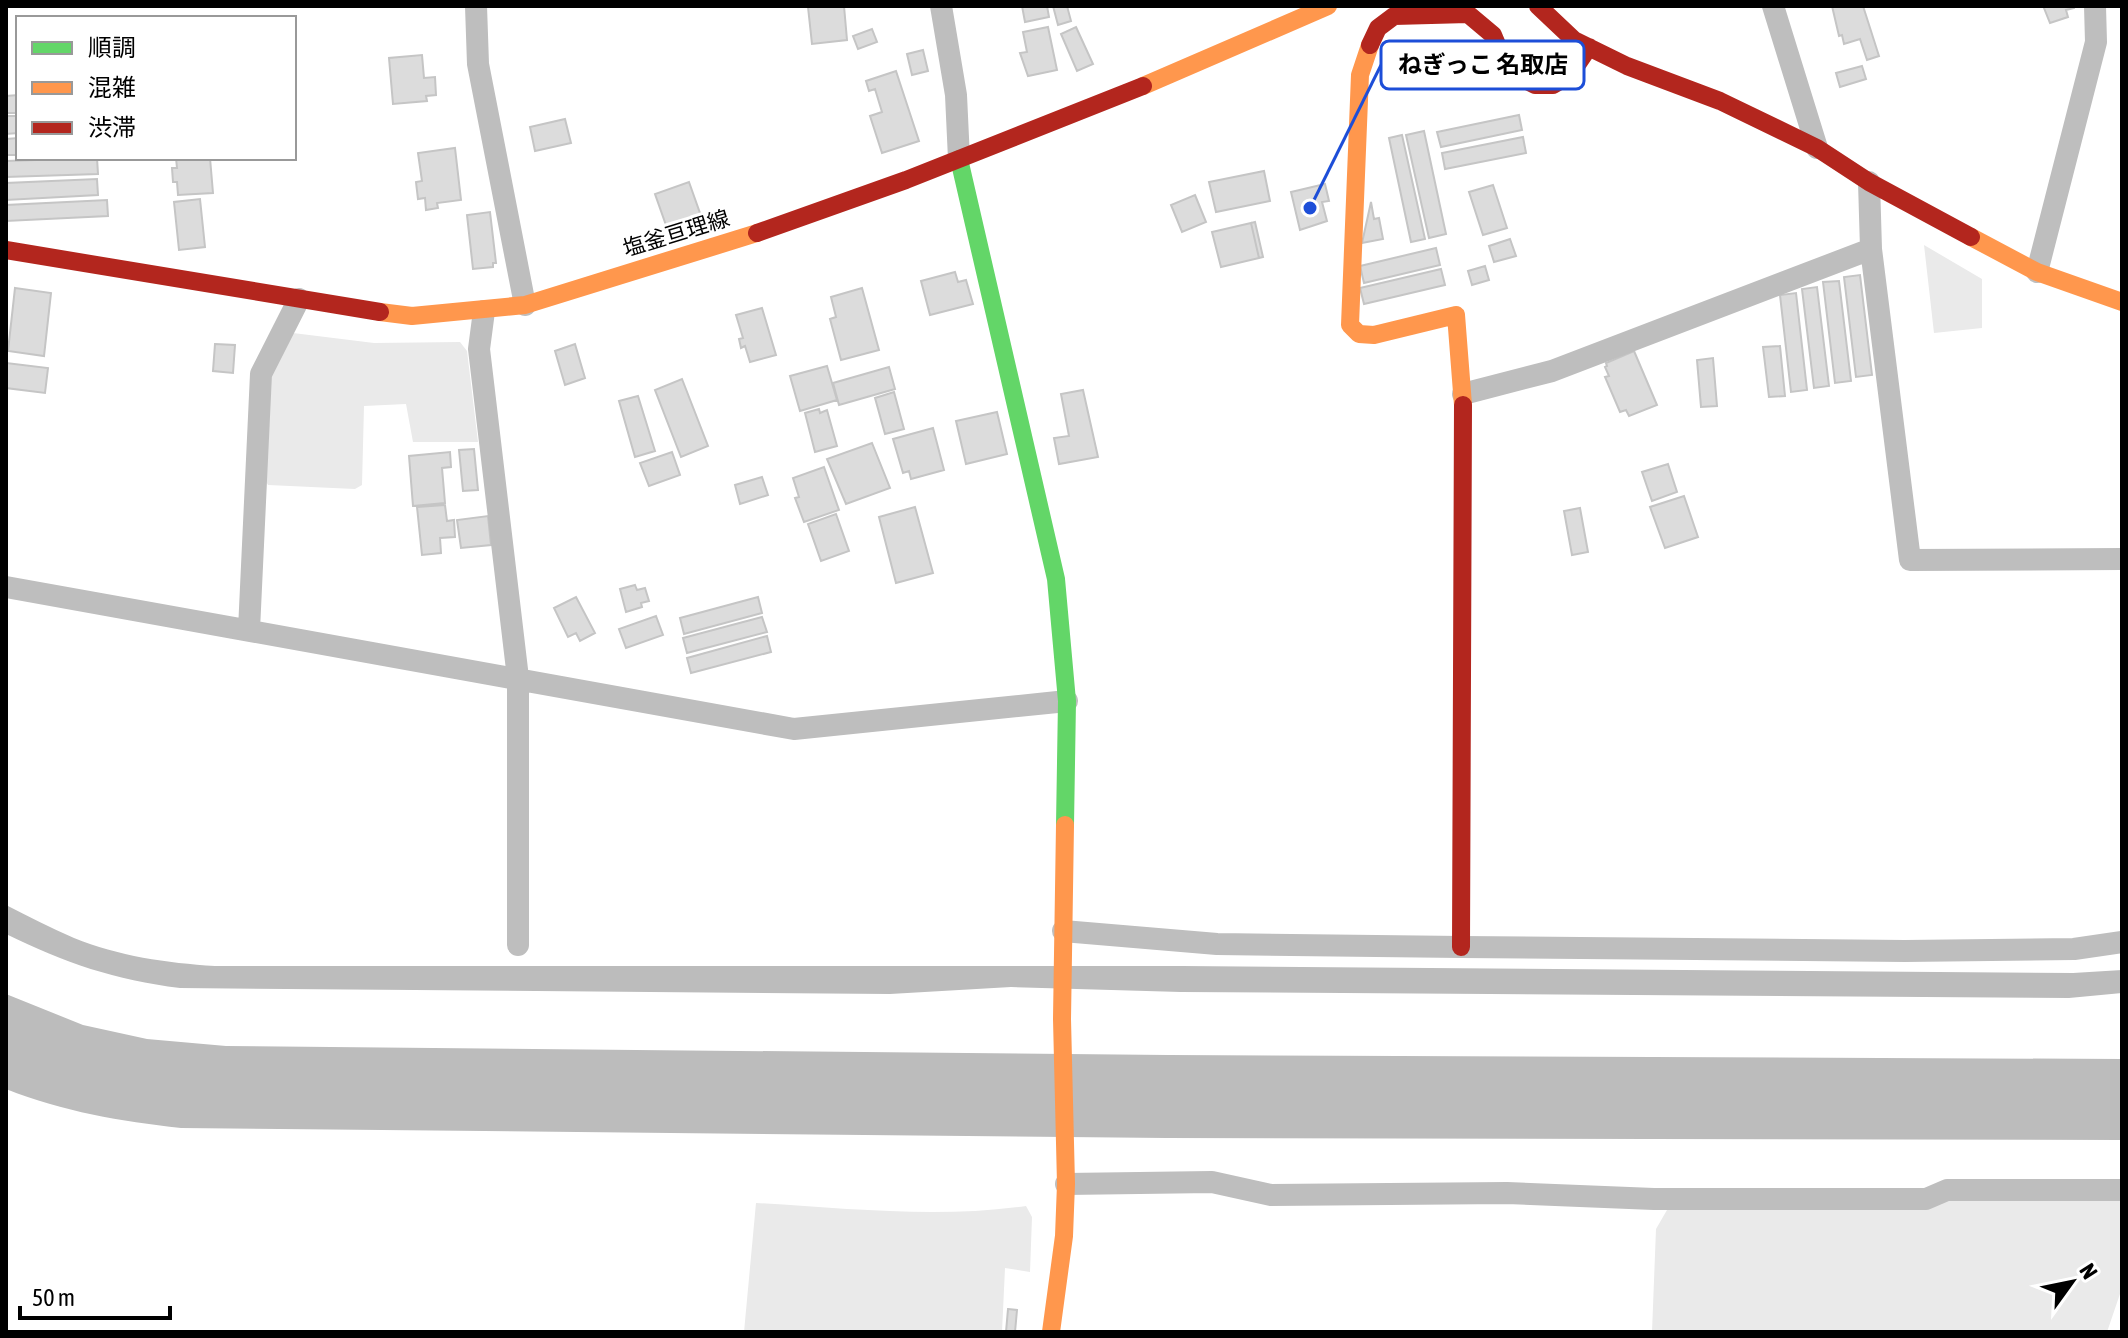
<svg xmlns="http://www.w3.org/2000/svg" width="2128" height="1338" font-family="'Asap Condensed','Noto Sans JP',sans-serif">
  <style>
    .green { fill: #eaeaea }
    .water { fill: #bcbcbc }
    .building { fill: #dcdcdc; stroke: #c5c5c5; stroke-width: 2 }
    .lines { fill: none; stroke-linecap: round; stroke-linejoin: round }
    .street { stroke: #bebebe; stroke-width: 22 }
    .fast { stroke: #63d668; stroke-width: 18 }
    .slow { stroke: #ff974d; stroke-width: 18 }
    .jam { stroke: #b3261e; stroke-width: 18 }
    .labels { text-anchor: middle; stroke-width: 6; stroke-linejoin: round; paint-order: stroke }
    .street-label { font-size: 22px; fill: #000; stroke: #fff }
    .leader { fill: none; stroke: #1d4ed8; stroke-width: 3 }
    .callout-dot { fill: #1d4ed8; stroke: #fff; stroke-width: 3 }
    .callout { fill: #fff; stroke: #1d4ed8; stroke-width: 3 }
    .callout-label { font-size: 24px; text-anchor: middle; font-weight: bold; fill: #000 }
  </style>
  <rect width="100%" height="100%" fill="#fff"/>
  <path class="green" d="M1924 245 1982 279V328L1934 333Z
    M293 333 374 343 460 342 467 351 478 442H413L406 404 364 406 362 485 355 489 268 485 262 474 265 390Z
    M2122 1199V1288L2107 1332H1652L1656 1229 1667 1210H1923L1938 1200Z
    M756 1203C845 1208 936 1219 1026 1206L1032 1217 1030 1272 1005 1268 1002 1332H744Z"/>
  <path class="water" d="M6 905C28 916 51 928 74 938 118 956 167 963 215 966H1182L2073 973 2122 970V993L2069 998 1181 992 1011 987 890 994 180 988C115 980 65 963 6 934Z
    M6 994 83 1025 147 1039 226 1046 1168 1055 2122 1059V1140L1166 1138 181 1128C120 1121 64 1112 6 1089Z"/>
  <path class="building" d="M844 6 847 40 812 44 808 7Z
    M1022 6H1047L1049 17 1025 22Z
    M1053 6H1067L1071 21 1058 25Z
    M1832 6H1863L1879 56 1867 60 1860 39 1844 44 1842 35 1839 36Z
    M2046 6H2074V8L2066 10 2068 17 2050 23 2044 8Z
    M1048 27 1057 70 1028 76 1020 53 1027 52 1023 32Z
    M1076 27 1093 64 1077 71 1061 34Z
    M872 29 877 42 858 49 853 36Z
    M923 50 928 71 912 75 907 54Z
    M422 55 424 78 435 77 436 95 426 96 427 101 393 104 389 58Z
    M1862 66 1866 79 1840 87 1836 73Z
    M896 71 919 141 882 153 870 116 882 112 875 89 869 91 866 81Z
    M18 95V113H6V96Z
    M1519 115 1522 130 1441 147 1437 132Z
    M6 116H18V133L6 134Z
    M565 119 571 143 535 151 530 127Z
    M1424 131 1446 234 1429 238 1406 135Z
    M1402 135 1425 239 1411 242 1389 138Z
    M1523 137 1526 153 1445 169 1442 153Z
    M18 138V155H6V139Z
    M455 148 461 200 437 203 438 208 426 210 425 198 418 199 416 182 422 181 418 153Z
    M97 158 98 174 6 177V161Z
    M176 158H210L213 193 178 195 177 182H173L172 168H177Z
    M1264 171 1270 201 1216 212 1209 182Z
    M97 179 98 195 6 200V183Z
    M689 182 701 216 667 228 655 194Z
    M1325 184 1329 201 1322 202 1327 221 1300 230 1291 192Z
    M1493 185 1507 228 1483 235 1469 192Z
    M1195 195 1206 222 1182 232 1171 205Z
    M200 199 205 247 179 250 174 202Z
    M107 200 108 216 6 221V205Z
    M1371 202 1374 219 1379 218 1383 239 1362 243Z
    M490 212 496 263H493V267L473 269 467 215Z
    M1255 222 1263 257 1259 258 1251 223Z
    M1251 223 1259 258 1221 267 1212 232Z
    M1510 239 1516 256 1494 262 1489 246Z
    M1436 248 1440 265 1364 283 1360 266Z
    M1485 266 1489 280 1472 285 1468 271Z
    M1441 269 1445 285 1364 304 1360 288Z
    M955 272 958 282 966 280 973 304 930 315 921 281Z
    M1860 275 1872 375 1856 377 1844 277Z
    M1839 281 1851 381 1835 383 1823 282Z
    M1817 287 1829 386 1814 388 1802 289Z
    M15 288 51 293 44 356 8 351Z
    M862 288 879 350 841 360 830 319 836 317 831 297Z
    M1796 293 1807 390 1791 392 1780 295Z
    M762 308 776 355 750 362 745 346 741 348 739 339 743 338 736 315Z
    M215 344 235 345 233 373 213 371Z
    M575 344 585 378 565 385 555 351Z
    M1780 346 1785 396 1769 397 1763 347Z
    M1634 351 1657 405 1629 416 1626 410 1620 412 1605 377 1609 376 1605 367 1607 366 1606 363Z
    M1713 358 1717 406 1701 407 1697 360Z
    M6 363 48 368 45 393 6 388Z
    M827 366 837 400 800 411 790 376Z
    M889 367 895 389 839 405 833 383Z
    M682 379 708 446 681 457 655 390Z
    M1083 390 1098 457 1059 464 1054 438 1069 436 1061 394Z
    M894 392 904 429 885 434 875 398Z
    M638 396 655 451 635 457 619 401Z
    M819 409 820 413 827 410 837 446 815 452 805 413Z
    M997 412 1007 454 966 464 956 421Z
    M933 428 944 470 911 479 909 471 903 473 893 439Z
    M872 443 890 488 846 504 827 459Z
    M474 449 478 490 463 491 459 450Z
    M450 452 451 467 442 468 445 503 413 506 409 456Z
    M672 452 680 475 649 486 640 463Z
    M1668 464 1677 492 1652 501 1642 472Z
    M824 467 839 510 804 522 795 498 799 497 793 478Z
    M762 477 768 495 740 504 735 485Z
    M1684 496 1698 537 1665 548 1650 507Z
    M445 505 447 521 454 520 455 537 440 538 441 553 422 555 417 507Z
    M915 507 933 573 896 583 879 517Z
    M1580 508 1588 552 1572 555 1564 511Z
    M836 514 849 551 821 561 808 524Z
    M488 516 491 545 461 548 457 520Z
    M635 585 637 590 645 588 649 601 641 603 642 607 626 612 620 589Z
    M576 597 595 633 580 641 576 633 568 637 554 608Z
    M758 597 762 613 684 634 680 618Z
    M656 616 663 635 626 648 619 629Z
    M762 617 767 632 687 653 683 638Z
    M767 636 771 652 691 673 687 658Z
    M1008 1309 1017 1310 1015 1332H1006Z"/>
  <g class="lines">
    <path class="street" d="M476 6 478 64 525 305
      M941 6 956 95 959 159
      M1773 6 1817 148
      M1869 182 1871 249 1910 560 2122 559
      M2037 272 2096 42 2095 6
      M484 311 479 349 518 678V945
      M1463 394 1552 371 1871 249
      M6 587 794 729 1067 701
      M249 630 261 374 299 299
      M1063 931 1217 944 1461 947 1905 951 2074 949 2122 942
      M1066 1184 1212 1182 1271 1195 1507 1193 1654 1199H1926L1947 1190H2122"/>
    <path class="fast" d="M959 159 1056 579 1067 701 1065 825"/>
    <path class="slow" d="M1370 45 1360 75 1350 325 1359 334 1374 335 1456 315 1463 405
      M1143 86 1328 6
      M1971 237 2037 272 2122 302
      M380 312 412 316 525 305 757 233
      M1051 1332 1064 1236 1066 1184 1062 1019 1065 825"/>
    <path class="jam" d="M1538 6 1574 40 1627 66 1720 101 1817 148 1869 182 1971 237
      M1370 45 1378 28 1394 16 1468 14 1493 35 1506 66 1517 76 1535 85H1553L1570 75 1589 47
      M757 233 906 180 1143 86
      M6 250 380 312
      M1461 947 1463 405"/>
  </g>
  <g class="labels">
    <g class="street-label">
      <text transform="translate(676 233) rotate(-17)" y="8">塩釜亘理線</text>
    </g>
  </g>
  <path class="leader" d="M1310 208L1381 65"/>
  <circle class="callout-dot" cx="1310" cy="208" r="8"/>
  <rect class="callout" x="1381" y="41" width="203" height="48" rx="8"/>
  <g class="callout-label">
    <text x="1483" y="73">ねぎっこ 名取店</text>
  </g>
  <rect width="2128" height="1338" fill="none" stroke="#000000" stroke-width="16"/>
  <rect x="16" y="16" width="280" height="144" fill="#ffffff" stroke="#999999" stroke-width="2"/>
  <rect x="32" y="42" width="40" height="12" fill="#63d668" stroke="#999999" stroke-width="2"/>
  <text x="88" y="56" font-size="24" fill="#000000">順調</text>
  <rect x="32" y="82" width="40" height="12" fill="#ff974d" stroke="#999999" stroke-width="2"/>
  <text x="88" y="96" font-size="24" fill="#000000">混雑</text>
  <rect x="32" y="122" width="40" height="12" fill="#b3261e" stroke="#999999" stroke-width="2"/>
  <text x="88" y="136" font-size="24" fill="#000000">渋滞</text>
  <g transform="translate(2072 1282) rotate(57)" stroke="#ffffff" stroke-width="6" paint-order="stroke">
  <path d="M0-6L14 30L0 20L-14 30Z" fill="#000000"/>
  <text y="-12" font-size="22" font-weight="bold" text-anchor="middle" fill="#000000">N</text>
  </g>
  <path d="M20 1306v12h150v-12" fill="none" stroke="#000000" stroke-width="4"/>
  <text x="32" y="1306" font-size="24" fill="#000000" stroke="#ffffff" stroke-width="6" paint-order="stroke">50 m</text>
</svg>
